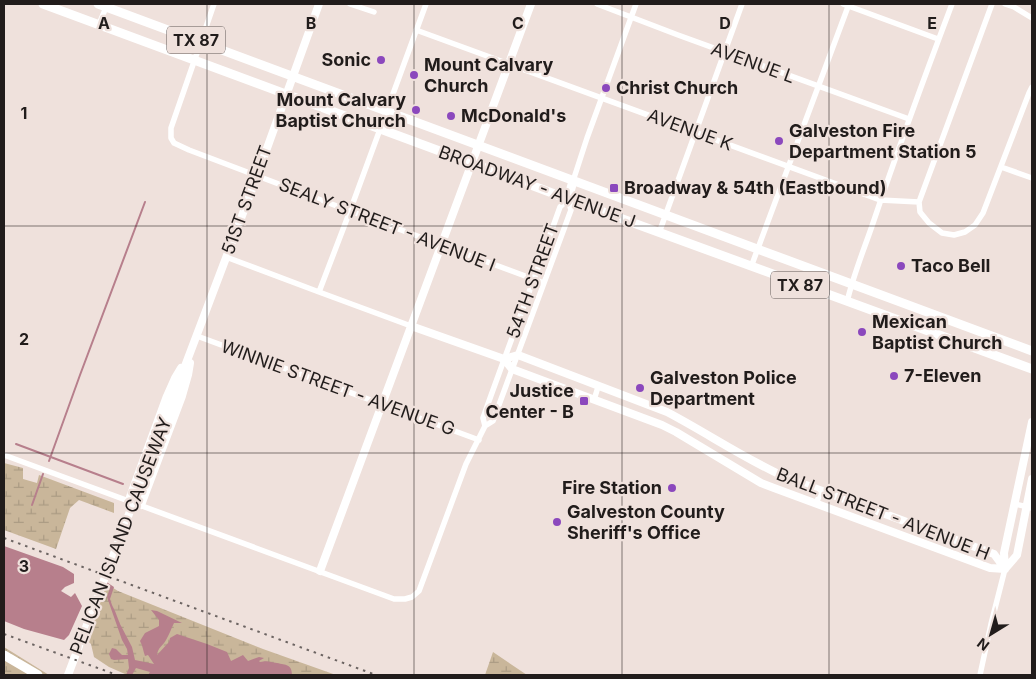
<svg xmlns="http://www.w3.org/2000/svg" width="1036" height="679" font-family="Inter,sans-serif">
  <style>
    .wetland { fill: url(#wetland-marsh) }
    .water { fill: #b77f8c }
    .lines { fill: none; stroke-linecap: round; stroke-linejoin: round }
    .stream { stroke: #b77f8c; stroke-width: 2 }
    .street { stroke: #fff; stroke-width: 5.5 }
    .secondary { stroke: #fff; stroke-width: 8 }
    .primary { stroke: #fff; stroke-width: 9 }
    .rail { stroke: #6c6462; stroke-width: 2; stroke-dasharray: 2.5 5; stroke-linecap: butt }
    .grid { fill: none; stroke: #211c1b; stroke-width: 1; stroke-opacity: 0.55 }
    .poi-dot { fill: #8b48bd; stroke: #efe1dc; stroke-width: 2 }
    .labels { text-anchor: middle; stroke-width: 4.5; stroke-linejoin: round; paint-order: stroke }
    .shield { fill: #efe1dc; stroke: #5f5755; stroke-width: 1 }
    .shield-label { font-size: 16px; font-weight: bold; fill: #211c1b }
    .poi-label { font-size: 18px; font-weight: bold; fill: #211c1b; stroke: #efe1dc; text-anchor: start }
    .street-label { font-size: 18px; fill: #211c1b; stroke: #efe1dc }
    .grid-label { font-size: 16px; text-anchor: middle; font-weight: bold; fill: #211c1b; stroke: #efe1dc; stroke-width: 4.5; stroke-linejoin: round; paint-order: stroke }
  </style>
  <defs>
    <pattern id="wetland-marsh" width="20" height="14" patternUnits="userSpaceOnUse" patternTransform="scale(1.25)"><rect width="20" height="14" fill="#c9b69a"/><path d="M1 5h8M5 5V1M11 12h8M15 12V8" fill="none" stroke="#ac9c84"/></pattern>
  </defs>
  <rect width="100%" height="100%" fill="#efe1dc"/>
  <path class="wetland" d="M4 463 23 468V479L37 483 39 475 114 503V513L79 500 70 508 56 549 4 530Z
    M102 581 118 591 263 649 336 675H141L125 674 109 667 94 657 91 644 81 635Z
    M4 647 49 675H4Z
    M493 652 527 675H485Z"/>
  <path class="water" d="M4 546 63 567 74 574V583L65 587 61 591 71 597 75 593 82 606 69 635 64 640 24 629 4 621Z
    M105 581 114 587 110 599 112 605 115 611 120 624 132 647 135 660 154 664 148 655 145 656C143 651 143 646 140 641L145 633 159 626V620L151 610 157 611 182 623H174C171 629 169 635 166 640 163 646 158 647 157 655L169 642 170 638 177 634 207 644 227 652 231 661 243 655 248 661 259 657 264 658 259 661 260 662C268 660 270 662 277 663 286 665 292 664 292 675H148L150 672 136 668 132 675H126L129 668 128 659 114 660 111 659 109 654 112 648 116 649 122 655H128L127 649 122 640 108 600 111 590 109 588 103 585Z"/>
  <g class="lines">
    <path class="stream" d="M16 444 123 484
      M49 461 80 375 145 202
      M32 505 43 474
      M109 600 108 597 111 588"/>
    <path class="street" d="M214 4 171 128V138L174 143 189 150 350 211 544 283
      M350 4 374 12
      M597 4 678 35 909 119
      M843 4 938 39
      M992 4 919 202 920 212 929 223 942 233 954 235 965 232 975 225 983 213 1029 93 1032 87
      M1005 4 1014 7 1032 18
      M99 24 107 5
      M416 30 880 200 919 202
      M1001 167 1032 178
      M573 181 587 138 636 4
      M659 233 742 4
      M226 257 319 292
      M751 267 849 4
      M847 302C853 276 863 252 872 226 897 152 924 78 952 4
      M411 326 319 292 350 211 426 4
      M197 336 479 440
      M594 400 598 387
      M4 455 394 599H405L412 597 419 591 466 464 485 426 493 421 571 210 568 199 560 207C535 278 508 347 483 418L485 426
      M816 504 821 491
      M1015 504 1032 508
      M980 675 991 624 1005 569"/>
    <path class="secondary" d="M411 326 504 359 512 369 662 425 676 432 761 483 774 488 990 568 1005 569
      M504 359 518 355 667 412C707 433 745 459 787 478L994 554 1005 569
      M130 497 167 396 175 378 181 368
      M141 505 182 396 188 375 190 363
      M1005 569 1004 553 1032 422
      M1005 569 1017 555 1032 479
      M320 571 531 4
      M68 675 257 176 319 4"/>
    <path class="primary" d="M43 4 472 163 568 199 1032 369
      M98 4 1032 351
      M568 199 573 181
      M4 655 38 675"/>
    <path class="rail" d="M4 538 376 675
      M4 634 117 675"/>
  </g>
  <path class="grid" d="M207 4V675M414 4V675M622 4V675M829 4V675M4 226H1032M4 453H1032"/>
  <g class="poi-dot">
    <circle cx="381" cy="60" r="5"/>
    <circle cx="414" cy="75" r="5"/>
    <circle cx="606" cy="88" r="5"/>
    <circle cx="416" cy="110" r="5"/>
    <circle cx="451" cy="116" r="5"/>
    <circle cx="779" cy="141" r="5"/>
    <rect x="609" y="183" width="10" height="10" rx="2.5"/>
    <circle cx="901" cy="266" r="5"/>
    <circle cx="862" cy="332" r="5"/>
    <circle cx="894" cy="376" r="5"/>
    <circle cx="640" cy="388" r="5"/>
    <rect x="579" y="396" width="10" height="10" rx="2.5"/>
    <circle cx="672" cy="488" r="5"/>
    <circle cx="557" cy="522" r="5"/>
  </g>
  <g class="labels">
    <g class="shield">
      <rect x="167" y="26.5" width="58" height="27" rx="4"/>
      <rect x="771" y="271.5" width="58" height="27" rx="4"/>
    </g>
    <g class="shield-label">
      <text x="196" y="46">TX 87</text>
      <text x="800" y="291">TX 87</text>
    </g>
    <g class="poi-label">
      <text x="371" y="66" text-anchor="end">Sonic</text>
      <text x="424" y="71">Mount Calvary<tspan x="424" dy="21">Church</tspan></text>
      <text x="616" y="94">Christ Church</text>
      <text x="406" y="106" text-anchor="end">Mount Calvary<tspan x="406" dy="21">Baptist Church</tspan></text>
      <text x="461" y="122">McDonald's</text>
      <text x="789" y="137">Galveston Fire<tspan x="789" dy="21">Department Station 5</tspan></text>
      <text x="624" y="194">Broadway &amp; 54th (Eastbound)</text>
      <text x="911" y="272">Taco Bell</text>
      <text x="872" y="328">Mexican<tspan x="872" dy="21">Baptist Church</tspan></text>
      <text x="904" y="382">7-Eleven</text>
      <text x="650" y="384">Galveston Police<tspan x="650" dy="21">Department</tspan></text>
      <text x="574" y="397" text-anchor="end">Justice<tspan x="574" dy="21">Center - B</tspan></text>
      <text x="662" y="494" text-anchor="end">Fire Station</text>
      <text x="567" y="518">Galveston County<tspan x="567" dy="21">Sheriff's Office</tspan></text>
    </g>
    <g class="street-label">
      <text transform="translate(753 63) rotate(20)" y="6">AVENUE L</text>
      <text transform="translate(690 130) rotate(20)" y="6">AVENUE K</text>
      <text transform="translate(537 187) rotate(20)" y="6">BROADWAY - AVENUE J</text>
      <text transform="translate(247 200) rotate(-70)" y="6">51ST STREET</text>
      <text transform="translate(387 225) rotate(21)" y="6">SEALY STREET - AVENUE I</text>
      <text transform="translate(533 281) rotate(-70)" y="6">54TH STREET</text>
      <text transform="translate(338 388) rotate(20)" y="6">WINNIE STREET - AVENUE G</text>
      <text transform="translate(883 514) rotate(21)" y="6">BALL STREET - AVENUE H</text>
      <text transform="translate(121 536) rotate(-69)" y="6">PELICAN ISLAND CAUSEWAY</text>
    </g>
  </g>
  <g class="grid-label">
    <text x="104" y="29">A</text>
    <text x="311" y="29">B</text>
    <text x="518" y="29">C</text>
    <text x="725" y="29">D</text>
    <text x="932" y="29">E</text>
    <text x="24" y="119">1</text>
    <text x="24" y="345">2</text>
    <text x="24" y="572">3</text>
  </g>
  <rect width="1036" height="679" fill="none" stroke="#211c1b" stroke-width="10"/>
  <g transform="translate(991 634) rotate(217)" stroke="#efe1dc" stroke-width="4" paint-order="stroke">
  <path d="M0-4L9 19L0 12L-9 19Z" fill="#211c1b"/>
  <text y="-8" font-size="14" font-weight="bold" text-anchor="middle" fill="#211c1b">N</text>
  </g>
</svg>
